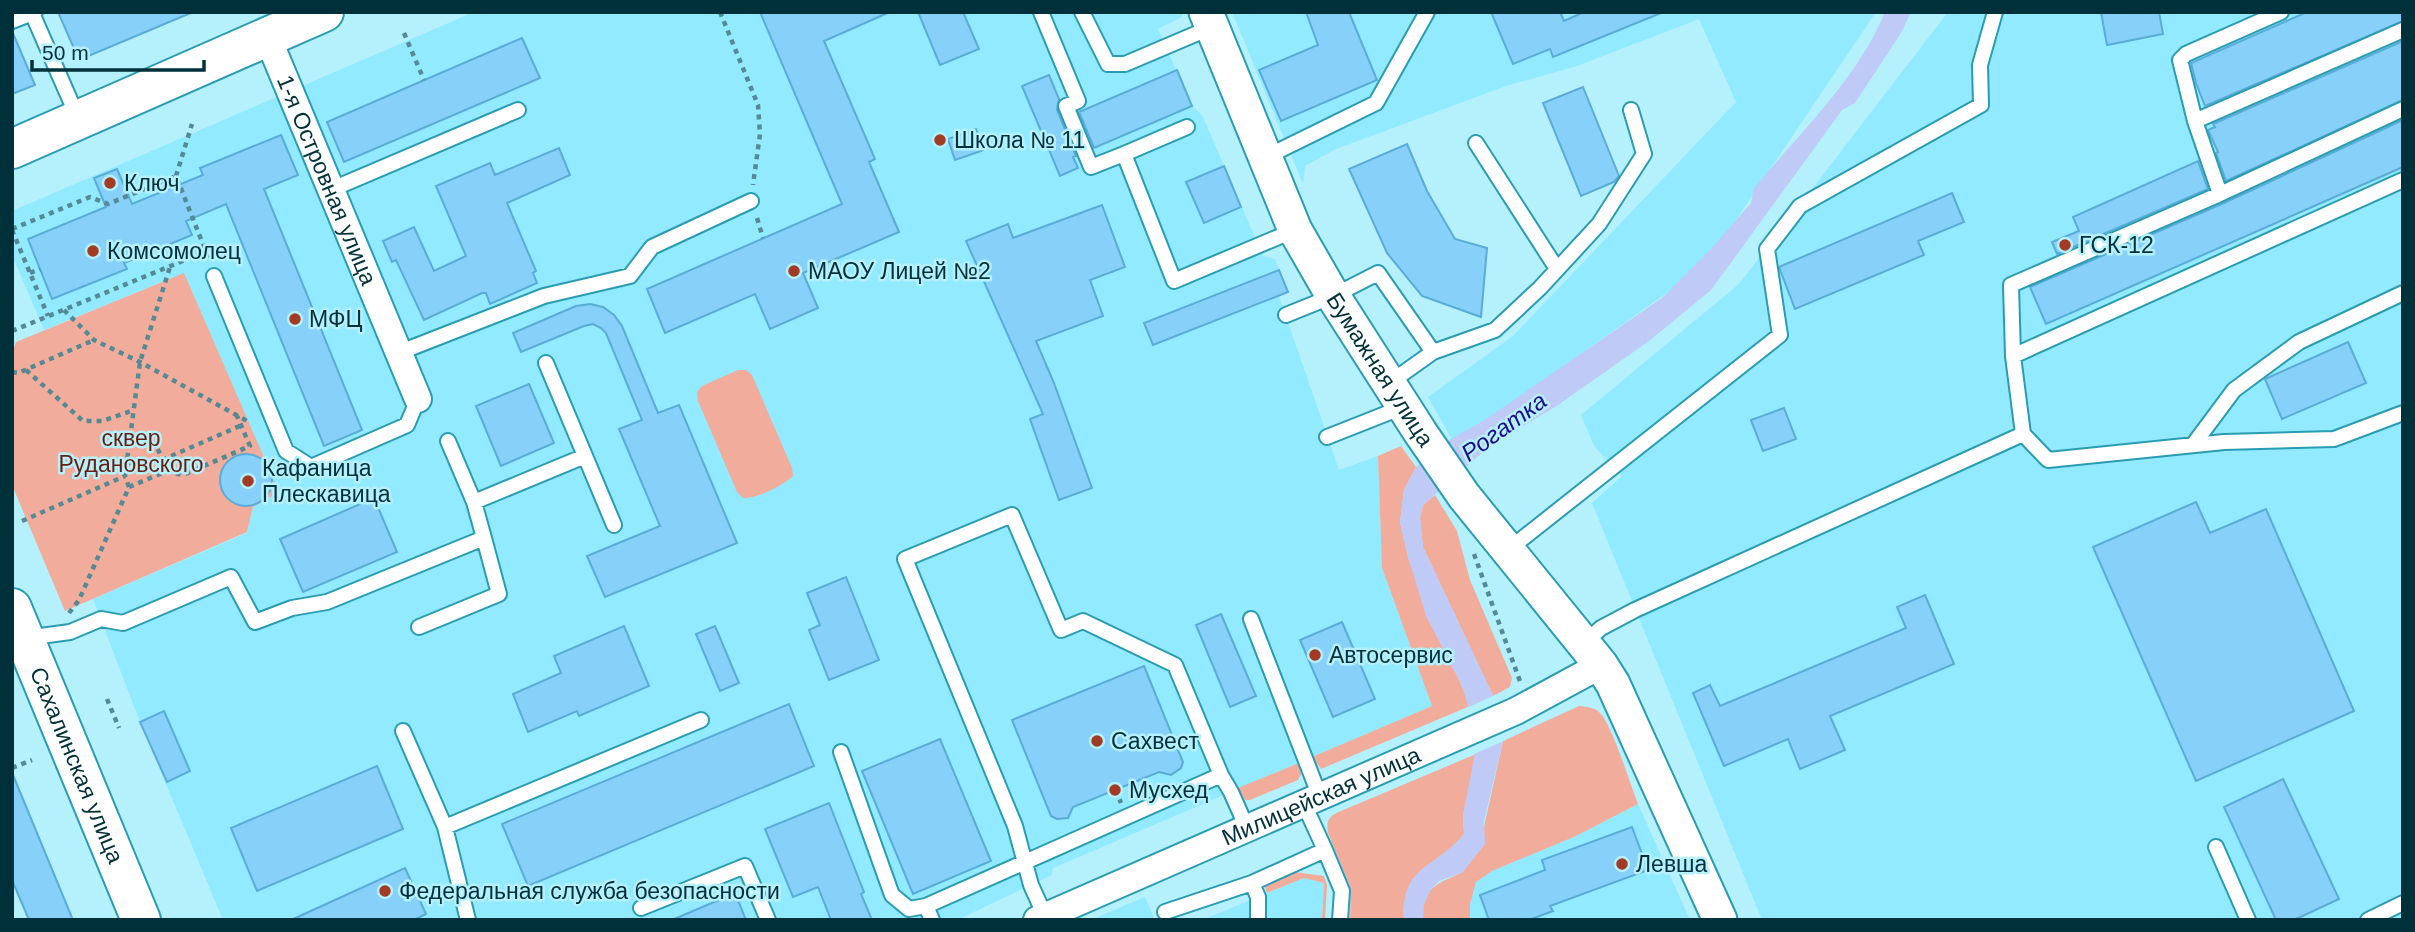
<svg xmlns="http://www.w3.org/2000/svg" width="2415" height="932" font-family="Arial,sans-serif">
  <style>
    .built { fill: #91eaff }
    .green { fill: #f2ac9b }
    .water { fill: #bfcaf6 }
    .pier { fill: #b5f0fd }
    .building { fill: #86d0f9; stroke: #59acd7; stroke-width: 2 }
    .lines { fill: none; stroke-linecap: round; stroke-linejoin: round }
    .service-casing { stroke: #299cb3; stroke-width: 18 }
    .minor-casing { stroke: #299cb3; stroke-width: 30 }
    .tertiary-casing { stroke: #299cb3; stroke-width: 37 }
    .primary-casing { stroke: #299cb3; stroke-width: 42 }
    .path { stroke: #558a95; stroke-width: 4.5; stroke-dasharray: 5 5; stroke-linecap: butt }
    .service { stroke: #fff; stroke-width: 14 }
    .minor { stroke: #fff; stroke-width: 26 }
    .tertiary { stroke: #fff; stroke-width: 33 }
    .primary { stroke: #fff; stroke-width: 38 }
    .poi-dot { fill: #a33a23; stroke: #b5f0fd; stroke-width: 2.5 }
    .labels { text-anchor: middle; stroke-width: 5; stroke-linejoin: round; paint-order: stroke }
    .poi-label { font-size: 23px; fill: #00313a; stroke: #b5f0fd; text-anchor: start }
    .street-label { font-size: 23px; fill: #00313a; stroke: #b5f0fd }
    .park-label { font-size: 23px; fill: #6a1e0d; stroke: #b5f0fd }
    .water-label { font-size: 24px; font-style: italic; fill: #200b8b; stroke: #b5f0fd }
  </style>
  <rect width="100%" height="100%" fill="#b5f0fd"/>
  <path class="built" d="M474 12H1182V17L1158 29 1192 106 1202 115 1263 256 1275 259 1288 292 1279 296 1339 470 1378 456 1382 568 1432 706 1053 868 1052 875 957 920H223L140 722 93 599 247 533 253 507 279 493 174 277 44 330 12 255V211Z
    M1232 12H1876L1705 266 1454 443 1428 397 1513 336 1736 102 1699 19 1577 66 1506 86 1336 149 1305 166 1303 184Z
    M1948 12H2403V920H1762L1592 503 1622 476 1594 446 1581 415 1739 284Z
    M1638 804 1690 920H1470V904L1476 882 1492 871 1576 836Z
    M1304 878 1324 883 1322 920H1202Z
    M1145 897 1155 920H1092L1109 912Z"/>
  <path class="green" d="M184 273 279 492 253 507 247 532 65 611 12 485V353L16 342Z
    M738 370H746L752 375 792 468 793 476C782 486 757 499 743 498L737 492 698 401 697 392 702 386Z
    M1401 446 1416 467 1404 490 1400 522 1408 557 1470 706 1321 769 1312 757 1432 706 1382 568 1378 456Z
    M1435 495 1457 531 1470 580 1512 678 1510 687 1493 696 1423 547 1420 518 1423 505Z
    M1579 706C1586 707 1595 707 1600 713 1613 727 1630 784 1638 804L1576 836 1492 871 1476 882 1470 904V920H1423C1419 887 1440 883 1463 872L1484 827 1503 741Z
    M1476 754 1463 815 1464 834C1437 868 1401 865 1404 920H1350L1351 889 1328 833C1326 820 1329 816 1341 811Z
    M1299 763 1301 774 1298 780 1250 800H1245L1238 788Z
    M1295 872 1324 876 1327 885 1325 920H1322L1324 883 1304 878 1267 893 1265 887 1273 881Z"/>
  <path class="water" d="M1885 12H1911L1901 33 1855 103 1842 110 1711 290 1649 341 1558 405 1486 449 1423 505 1420 518 1423 547 1497 704 1503 741 1484 821 1485 844 1463 872 1439 881 1431 889 1424 905 1423 920H1404C1401 864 1436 869 1464 834L1463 815 1478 738 1462 686 1426 616 1408 557 1400 522 1404 490 1416 467 1449 440 1483 421 1662 298 1711 249 1751 203 1754 188C1800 133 1858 78 1885 12Z"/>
  <path class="pier" d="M1497 694 1500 703 1506 740 1472 755 1475 738 1467 708Z"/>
  <path class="building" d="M58 12H193L79 60Z
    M760 12H890L824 41 875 159 869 162 899 232 803 273 818 308 770 329 755 294 665 333 647 289 842 204Z
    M918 12H963L979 49 940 65Z
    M1306 12H1349L1377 80 1281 121 1259 70 1318 45Z
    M1491 12H1560L1564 21 1584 12 1661 13 1553 57 1550 49 1513 64Z
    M2101 12H2159L2163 34 2107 45Z
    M2307 12H2403V21L2205 106 2196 83 2191 63Z
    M12 31 35 85 12 94Z
    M522 38 540 78 344 162 327 122Z
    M2403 41V100L2226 181 2216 153 2218 152 2208 130 2215 127 2213 124Z
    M1177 70 1192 106 1094 148 1079 112Z
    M1049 75 1059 99 1057 110 1076 156 1073 157 1078 168 1060 176 1022 86Z
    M1583 87 1619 176 1614 182 1581 196 1543 103Z
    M2403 120V167L2046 324 2030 287 2224 203Z
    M976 129 984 150 955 160 948 139Z
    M281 135 298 175 264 189 362 430 324 446 226 204 186 221 192 235 124 263 127 269 52 299 28 239 106 207 94 178 117 169 132 204 203 175 200 168Z
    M1407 144 1427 191 1455 239 1487 248 1481 317 1422 296 1387 253 1349 169Z
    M559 148 570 175 507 203 536 271 533 273 537 283 490 304 486 293H482L424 320 396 260 392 262 383 241 414 227 434 271 466 256 436 186 490 163 495 175Z
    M2198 161 2208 189 2057 254 2052 242 2079 231 2073 217Z
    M1224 166 1241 207 1204 223 1186 182Z
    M1952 193 1964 222 1918 241 1924 255 1795 309 1779 267Z
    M1102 205 1125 267 1090 280 1103 316 1036 341 1054 383 1092 488 1059 500 1030 419 1043 414 966 241 1008 224 1013 238Z
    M1279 270 1288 292 1153 345 1144 323Z
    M590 304 603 307 614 315 622 326 658 413 679 405 737 543 605 597 587 556 660 526 619 429 642 420 606 333 601 328 593 324 584 326 521 352 513 333 576 306Z
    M2348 342 2366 383 2282 419 2265 379Z
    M529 384 554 443 501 466 476 406Z
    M1784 408 1796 439 1763 451 1751 420Z
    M220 480a26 26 0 1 1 52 0a26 26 0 1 1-52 0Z
    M374 498 397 552 303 592 280 539Z
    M2196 502 2210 533 2266 509 2354 711 2196 781 2093 547Z
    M846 577 879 660 829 680 809 630 820 625 807 593Z
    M1925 595 1954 664 1830 716 1845 750 1800 769 1788 739 1724 766 1693 693 1710 685 1720 706 1906 628 1897 607Z
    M1221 614 1256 696 1230 707 1196 625Z
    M1342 622 1375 699 1333 717 1300 640Z
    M624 626 649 686 579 716 577 711 528 732 513 694 561 673 554 656Z
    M715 626 739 683 720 691 696 634Z
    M1144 666 1183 762 1181 768 1171 775 1159 772 1073 807 1068 818 1057 819 1051 816 1012 720Z
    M789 704 814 766 528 886 502 824Z
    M164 711 190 771 167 782 140 722Z
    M940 739 991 861 913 894 862 771Z
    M377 766 403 829 257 891 231 828Z
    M13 775 73 920H29L12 880Z
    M2283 779 2339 899 2294 920H2276L2224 807Z
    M829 803 864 892 861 894 872 920H831L818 887 793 897 765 829Z
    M1632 827 1648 870 1550 906 1553 911 1529 920H1489L1480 895 1545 870 1542 860Z
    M405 868 426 914 414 920H291Z
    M735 893 746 920H672Z"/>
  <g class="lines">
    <defs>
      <path id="service" d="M1041 12 1078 101 1066 106 1091 167 1124 154
        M1082 12 1108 64H1125L1212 27
        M32 13 78 118
        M12 21 35 12
        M2403 109 2220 194 2011 285 2013 356 2023 434 2048 460 2224 442 2334 439 2403 413
        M2195 121 2403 30
        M1187 127 1124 154 1174 281 1295 230
        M1476 143 1557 269
        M1266 157 1376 103 1427 12
        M330 190 518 110
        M2220 194 2195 121 2180 60 2186 54 2281 12
        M214 276 286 451 311 467 407 425 418 399
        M1286 315 1333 296 1378 273 1433 352 1388 384
        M1433 352 1495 330 1540 288 1599 224 1644 154 1631 110
        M398 353 544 296 630 276 652 247 751 201
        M2013 356 2403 180
        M546 363 614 525
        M1327 437 1403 407
        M448 441 474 502
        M2193 445 2234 390 2299 342 2403 293
        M1508 550 1780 335 1767 249 1800 206 1981 105 1980 65 1995 12
        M1251 619 1320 797
        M419 627 499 594 484 538
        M26 638 70 632 101 619 123 623 231 577 255 622 292 608 327 602 484 538 474 502 585 456
        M1583 644 1601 628 1635 610 2023 434
        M403 731 445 827 468 920
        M841 752 892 895 909 909 926 906 1221 775
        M445 827 701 720
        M2216 847 2248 920
        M1325 850 1342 891 1340 920
        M1252 883 1258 897V920
        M926 906 932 920
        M641 908 745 866 768 920
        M1165 912 1252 883 1325 850 1304 804
        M1045 916 1031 885 1015 826 905 559 1012 515 1061 630 1083 621 1175 665 1221 775 1231 792 1247 828
        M2368 920 2403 903"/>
      <g id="minor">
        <path id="s1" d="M267 36 418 399"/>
        <path id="s2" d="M1037 920 1516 711 1601 665"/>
      </g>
      <g id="tertiary">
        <path id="s3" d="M1206 12 1295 230 1333 296 1420 432 1464 496 1601 665 1613 684 1720 920"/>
      </g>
      <g id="primary">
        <path d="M12 149 324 12"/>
        <path id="s4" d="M12 608 141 920"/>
      </g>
    </defs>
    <use href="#service" class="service-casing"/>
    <use href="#minor" class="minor-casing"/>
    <use href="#tertiary" class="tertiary-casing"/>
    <use href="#primary" class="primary-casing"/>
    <path class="path" d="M720 12 758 105 760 134 753 185
      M404 33 424 80
      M176 176 192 124
      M757 218 763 238
      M12 229 90 197 108 204 176 176 210 262
      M12 230 48 316
      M30 273 40 269
      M64 310 94 340 140 362 249 422
      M12 331 207 251
      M26 370 83 421H102L134 410
      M12 372 18 373 94 340
      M162 460 242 425
      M127 462 183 475 250 446 237 416
      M129 487 167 471C158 449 157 437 130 436
      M22 521 125 476
      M1474 554 1521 684
      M69 613 79 600 129 487 125 476 140 362 170 267
      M107 699 119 728
      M12 768 32 760
      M1116 790 1121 803"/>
    <use href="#service" class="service"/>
    <use href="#minor" class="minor"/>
    <use href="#tertiary" class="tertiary"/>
    <use href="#primary" class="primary"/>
  </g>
  <g class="poi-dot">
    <circle cx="940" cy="140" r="7"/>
    <circle cx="110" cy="183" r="7"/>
    <circle cx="2065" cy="245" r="7"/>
    <circle cx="93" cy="251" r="7"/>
    <circle cx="794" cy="271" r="7"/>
    <circle cx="295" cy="319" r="7"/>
    <circle cx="248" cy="481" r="7"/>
    <circle cx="1315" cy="655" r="7"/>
    <circle cx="1097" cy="741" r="7"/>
    <circle cx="1115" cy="790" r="7"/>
    <circle cx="1622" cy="864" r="7"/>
    <circle cx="385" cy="891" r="7"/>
  </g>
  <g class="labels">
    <g class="poi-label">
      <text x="954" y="148">Школа № 11</text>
      <text x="124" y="191">Ключ</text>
      <text x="2079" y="253">ГСК-12</text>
      <text x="107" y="259">Комсомолец</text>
      <text x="808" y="279">МАОУ Лицей №2</text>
      <text x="309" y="327">МФЦ</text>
      <text x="262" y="476">Кафаница<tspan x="262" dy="26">Плескавица</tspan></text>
      <text x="1329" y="663">Автосервис</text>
      <text x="1111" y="749">Сахвест</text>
      <text x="1129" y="798">Мусхед</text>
      <text x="1636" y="872">Левша</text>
      <text x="399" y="899">Федеральная служба безопасности</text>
    </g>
    <g class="street-label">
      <text dy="8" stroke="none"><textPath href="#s1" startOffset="156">1-я Островная улица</textPath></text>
      <text dy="8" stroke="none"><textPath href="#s3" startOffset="399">Бумажная улица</textPath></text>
      <text dy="8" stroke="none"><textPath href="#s4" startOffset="170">Сахалинская улица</textPath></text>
      <text dy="8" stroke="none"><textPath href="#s2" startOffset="310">Милицейская улица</textPath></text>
    </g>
    <g class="park-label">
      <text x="131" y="446">сквер<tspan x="131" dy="26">Рудановского</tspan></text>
    </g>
    <g class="water-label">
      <text transform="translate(1504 427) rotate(-36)" y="8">Рогатка</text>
    </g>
  </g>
  <rect width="2415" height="932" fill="none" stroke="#00313a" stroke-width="28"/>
  <path d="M32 60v10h172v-10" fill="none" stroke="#00313a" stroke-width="3.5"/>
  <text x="42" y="60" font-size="21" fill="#00313a" stroke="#b5f0fd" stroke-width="5" paint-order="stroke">50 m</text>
</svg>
